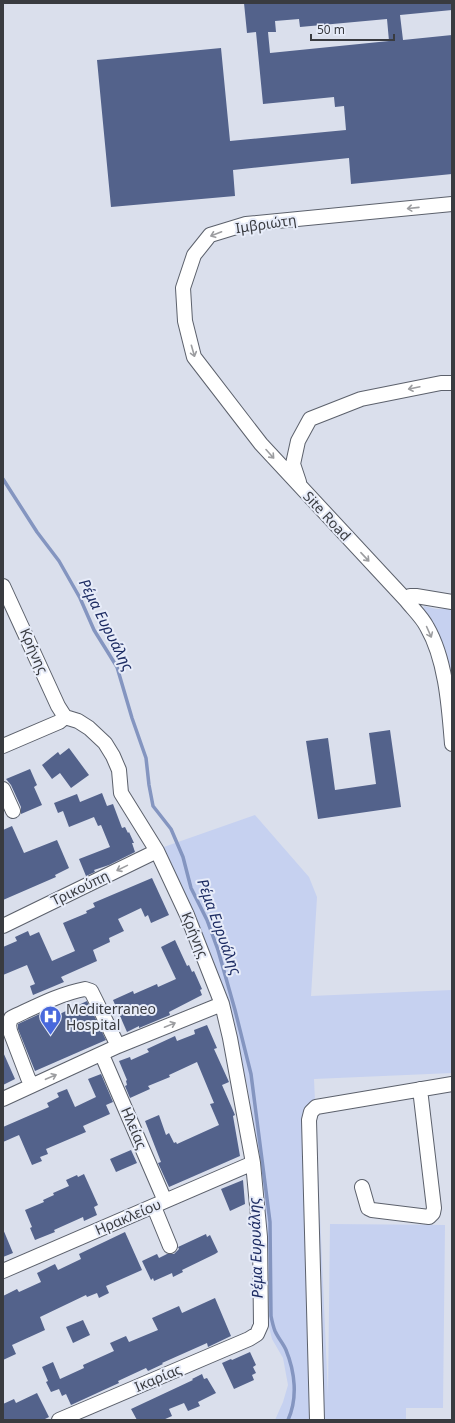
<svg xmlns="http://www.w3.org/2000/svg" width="455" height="1423" font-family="'Noto Sans',sans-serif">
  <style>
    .green { fill: #c6d1f0 }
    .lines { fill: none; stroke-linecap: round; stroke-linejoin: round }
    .stream { stroke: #8495c0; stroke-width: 3.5 }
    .building { fill: #53628b; fill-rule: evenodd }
    .minor-casing { stroke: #5c616c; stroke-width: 16 }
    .minor { stroke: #fff; stroke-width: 14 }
    .oneway { stroke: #9c9da0 }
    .labels { text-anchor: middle; stroke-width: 4; stroke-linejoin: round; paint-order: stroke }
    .street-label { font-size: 14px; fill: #393b40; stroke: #e7ecf9 }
    .poi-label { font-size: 14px; fill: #393b40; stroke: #e7ecf9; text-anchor: start }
    .water-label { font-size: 15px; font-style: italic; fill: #1d2c63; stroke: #e7ecf9 }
  </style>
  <rect width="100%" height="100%" fill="#dadfec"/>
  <path class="green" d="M424 606 436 609H452V678C446 649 437 634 423 609Z
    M255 815 309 877 317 897 311 996 452 990V1073L314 1079 328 1396 330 1224 445 1225 443 1408H406V1420H275L283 1402 288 1385 283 1358 272 1339 269 1327 266 1219 259 1158 248 1089 229 1010 206 943 161 848Z"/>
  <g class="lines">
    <path class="stream" d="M3 479 37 532 59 561 80 598 94 630 117 667 132 718 146 758 149 785 153 806 171 829 183 857 191 888 207 920 218 950 235 1010 251 1074 270 1222 271 1316C272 1321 273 1326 275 1331 278 1338 283 1343 286 1350 295 1372 298 1398 288 1420"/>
  </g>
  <path class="building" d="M244 3H452V10L400 15 403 40 452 35V174L351 184 349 158 233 170 235 196 111 207 97 60 221 48 230 141 346 130 344 106 335 107 334 97 263 104 256 32 247 33ZM299 19 300 27 387 19 389 41 270 53 268 32H276L275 21Z
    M390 730 401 807 318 819 306 741 328 738 335 790 376 784 369 733Z
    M69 748 89 775 71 788 60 773 52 779 42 765 58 752 60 755Z
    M30 769 37 785 34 787 42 805 21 814V807L11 785 6 779Z
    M102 793 107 806 113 804 122 828 125 827 128 833 129 832 134 843H132L135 852 109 865 94 870 95 872 86 876 79 859 110 847 101 825 98 826 94 817 69 827 63 811 58 813 54 803 77 794 80 802Z
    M12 826 24 853 57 840 69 868 55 875 56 877 3 900V830Z
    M152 878 169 915 151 923 148 915 145 917 141 908 118 919 124 931 109 938 110 942 93 950 97 961 61 977 64 982 33 995 30 986 35 984 27 965 3 975V947L17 941 15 937 28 931 30 936 39 932 52 961 75 951 63 923 87 913 86 911 95 907 93 903Z
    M175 940 187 966 189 965 192 972 194 971 202 989 200 990 202 995 169 1012 170 1015 139 1028V1026L127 1032 113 1000 133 991 134 994 157 984 158 987 176 979 161 947Z
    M87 1001 106 1040 35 1071 18 1029V1024L44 1012 47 1020Z
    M207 1025 217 1048 214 1049 229 1082 222 1085 235 1115 233 1116 240 1156 169 1187 158 1163 161 1162 145 1121 159 1115 166 1135 169 1133 174 1143 176 1142 177 1144 219 1125 210 1104 214 1103 197 1062 169 1075 170 1077 148 1086 150 1089 130 1098 125 1086 127 1085 126 1081 127 1080 119 1061 130 1057 131 1060 149 1052 147 1049 175 1036 177 1041 195 1034 194 1030Z
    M3 1052 15 1079 3 1085Z
    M101 1074 113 1102 106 1105 110 1114 83 1126 86 1132 46 1149 48 1154 40 1157 42 1161 32 1165 19 1135 3 1142V1127L49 1107 47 1103 59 1097 57 1093 67 1089 75 1107 96 1097 88 1079Z
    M131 1150 137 1163 116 1172 110 1159Z
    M84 1174 98 1205 94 1207 97 1215 84 1221 83 1217 54 1230 55 1232 35 1240 30 1228 32 1227 25 1210 44 1202 43 1200 54 1195 53 1193 69 1186 66 1180 77 1175 78 1177Z
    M243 1180 245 1204 230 1211 221 1189Z
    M3 1229 13 1253 3 1257Z
    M125 1232 142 1270 106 1286 109 1293 99 1298 97 1293 87 1297 86 1295 40 1317 45 1330 12 1345 16 1354 3 1360V1296L17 1289 19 1292 41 1282 37 1273 55 1264 58 1270 81 1259 79 1254Z
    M206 1234 207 1237 210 1235 218 1252 215 1254 182 1270 183 1272 173 1277 172 1273 154 1281 153 1278 151 1280 142 1261 157 1254 159 1258 167 1254H174L179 1249 178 1247Z
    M215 1298 231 1336 208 1347 207 1343 162 1363 163 1364 148 1371 146 1368 118 1381 119 1383 71 1405 66 1394 62 1396 59 1389 51 1392 46 1382 48 1381 42 1367 53 1362 60 1379 84 1368 83 1365 114 1351 110 1343 126 1336 129 1342 158 1330 152 1318 179 1306 182 1313Z
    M83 1320 90 1335 73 1343 66 1327Z
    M250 1352 256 1365 253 1367 256 1373 252 1375 254 1380 234 1389 222 1363 231 1359 232 1360Z
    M202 1374 204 1379 207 1378 216 1393 198 1402 200 1406 188 1411 184 1403 169 1409 172 1416 163 1420H137L131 1409 193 1380 192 1379Z
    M37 1393 49 1417 43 1420H3V1404L14 1399 16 1403Z"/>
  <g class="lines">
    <defs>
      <path id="minor" d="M452 204 246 224 210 235 194 255 183 288 185 321 194 357 261 444 406 600C413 609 422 617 427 627 446 660 449 707 452 744
        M299 482 293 464 298 441 310 419 361 399 441 383H452
        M3 586 58 706 65 717 78 721 89 728 105 743 113 756 119 770 121 793 157 851 187 915 222 1004 230 1038 253 1163 260 1237 261 1325 257 1334 249 1339 59 1420
        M406 600 410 596H416L452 602
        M3 746 59 722 65 717
        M3 789 13 811
        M3 926 157 851
        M102 1055 165 1201
        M32 1085 28 1078 10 1031 9 1025 11 1018C35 1007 59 994 85 989L91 991 96 1001 118 1046
        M3 1099 118 1046 222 1004
        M362 1187 368 1208 372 1210 429 1217 433 1213 434 1208 420 1089
        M154 1207 170 1246
        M3 1271 253 1163
        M317 1420 309 1120 311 1112 316 1107 452 1084"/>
    </defs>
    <use href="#minor" class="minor-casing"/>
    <use href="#minor" class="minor"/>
  </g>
  <defs><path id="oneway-shaft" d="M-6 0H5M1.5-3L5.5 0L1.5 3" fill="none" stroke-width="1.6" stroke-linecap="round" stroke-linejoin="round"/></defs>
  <g class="oneway">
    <use href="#oneway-shaft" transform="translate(413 208) rotate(174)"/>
    <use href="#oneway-shaft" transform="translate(216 234) rotate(159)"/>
    <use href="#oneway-shaft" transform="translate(193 351) rotate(74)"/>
    <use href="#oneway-shaft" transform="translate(414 388) rotate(168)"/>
    <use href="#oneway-shaft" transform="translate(270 454) rotate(48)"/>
    <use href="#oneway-shaft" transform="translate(365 557) rotate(47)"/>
    <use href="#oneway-shaft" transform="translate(429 632) rotate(66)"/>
    <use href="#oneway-shaft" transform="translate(122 868) rotate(154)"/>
    <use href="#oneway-shaft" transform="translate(170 1025) rotate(-22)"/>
    <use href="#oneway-shaft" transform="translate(51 1077) rotate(-23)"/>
  </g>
  <defs>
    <symbol id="hospital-pin" viewBox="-11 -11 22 30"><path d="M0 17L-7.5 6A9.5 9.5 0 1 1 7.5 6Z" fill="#4868dc" stroke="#e7ecf9"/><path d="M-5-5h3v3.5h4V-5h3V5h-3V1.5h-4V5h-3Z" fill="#fff"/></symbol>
  </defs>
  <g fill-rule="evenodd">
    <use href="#hospital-pin" x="38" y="1004" width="25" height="34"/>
  </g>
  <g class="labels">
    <g class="street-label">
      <text transform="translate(266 224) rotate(-8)" y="5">Ιμβριώτη</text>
      <text transform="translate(327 516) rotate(47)" y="5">Site Road</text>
      <text transform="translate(34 651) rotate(66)" y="5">Κρήνης</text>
      <text transform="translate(80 888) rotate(-26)" y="5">Τρικούπη</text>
      <text transform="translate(195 935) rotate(68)" y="5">Κρήνης</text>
      <text transform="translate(134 1128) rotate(67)" y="5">Ηλείας</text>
      <text transform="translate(128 1217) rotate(-23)" y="5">Ηρακλείου</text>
      <text transform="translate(158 1378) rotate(-23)" y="5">Ικαρίας</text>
    </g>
    <g class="poi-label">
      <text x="66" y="1014">Mediterraneo<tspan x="66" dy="16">Hospital</tspan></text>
    </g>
    <g class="water-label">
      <text transform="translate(106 625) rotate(63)" y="5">Ρέμα Ευρυάλης</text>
      <text transform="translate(219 927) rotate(70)" y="5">Ρέμα Ευρυάλης</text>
      <text transform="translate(256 1248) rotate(-92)" y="5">Ρέμα Ευρυάλης</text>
    </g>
  </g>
  <rect width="455" height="1423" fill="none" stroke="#393b40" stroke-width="8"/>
  <path d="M311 34v6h83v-6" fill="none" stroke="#393b40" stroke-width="2"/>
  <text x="317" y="34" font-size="12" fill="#393b40" stroke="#e7ecf9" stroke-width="3" paint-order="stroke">50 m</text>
</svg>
